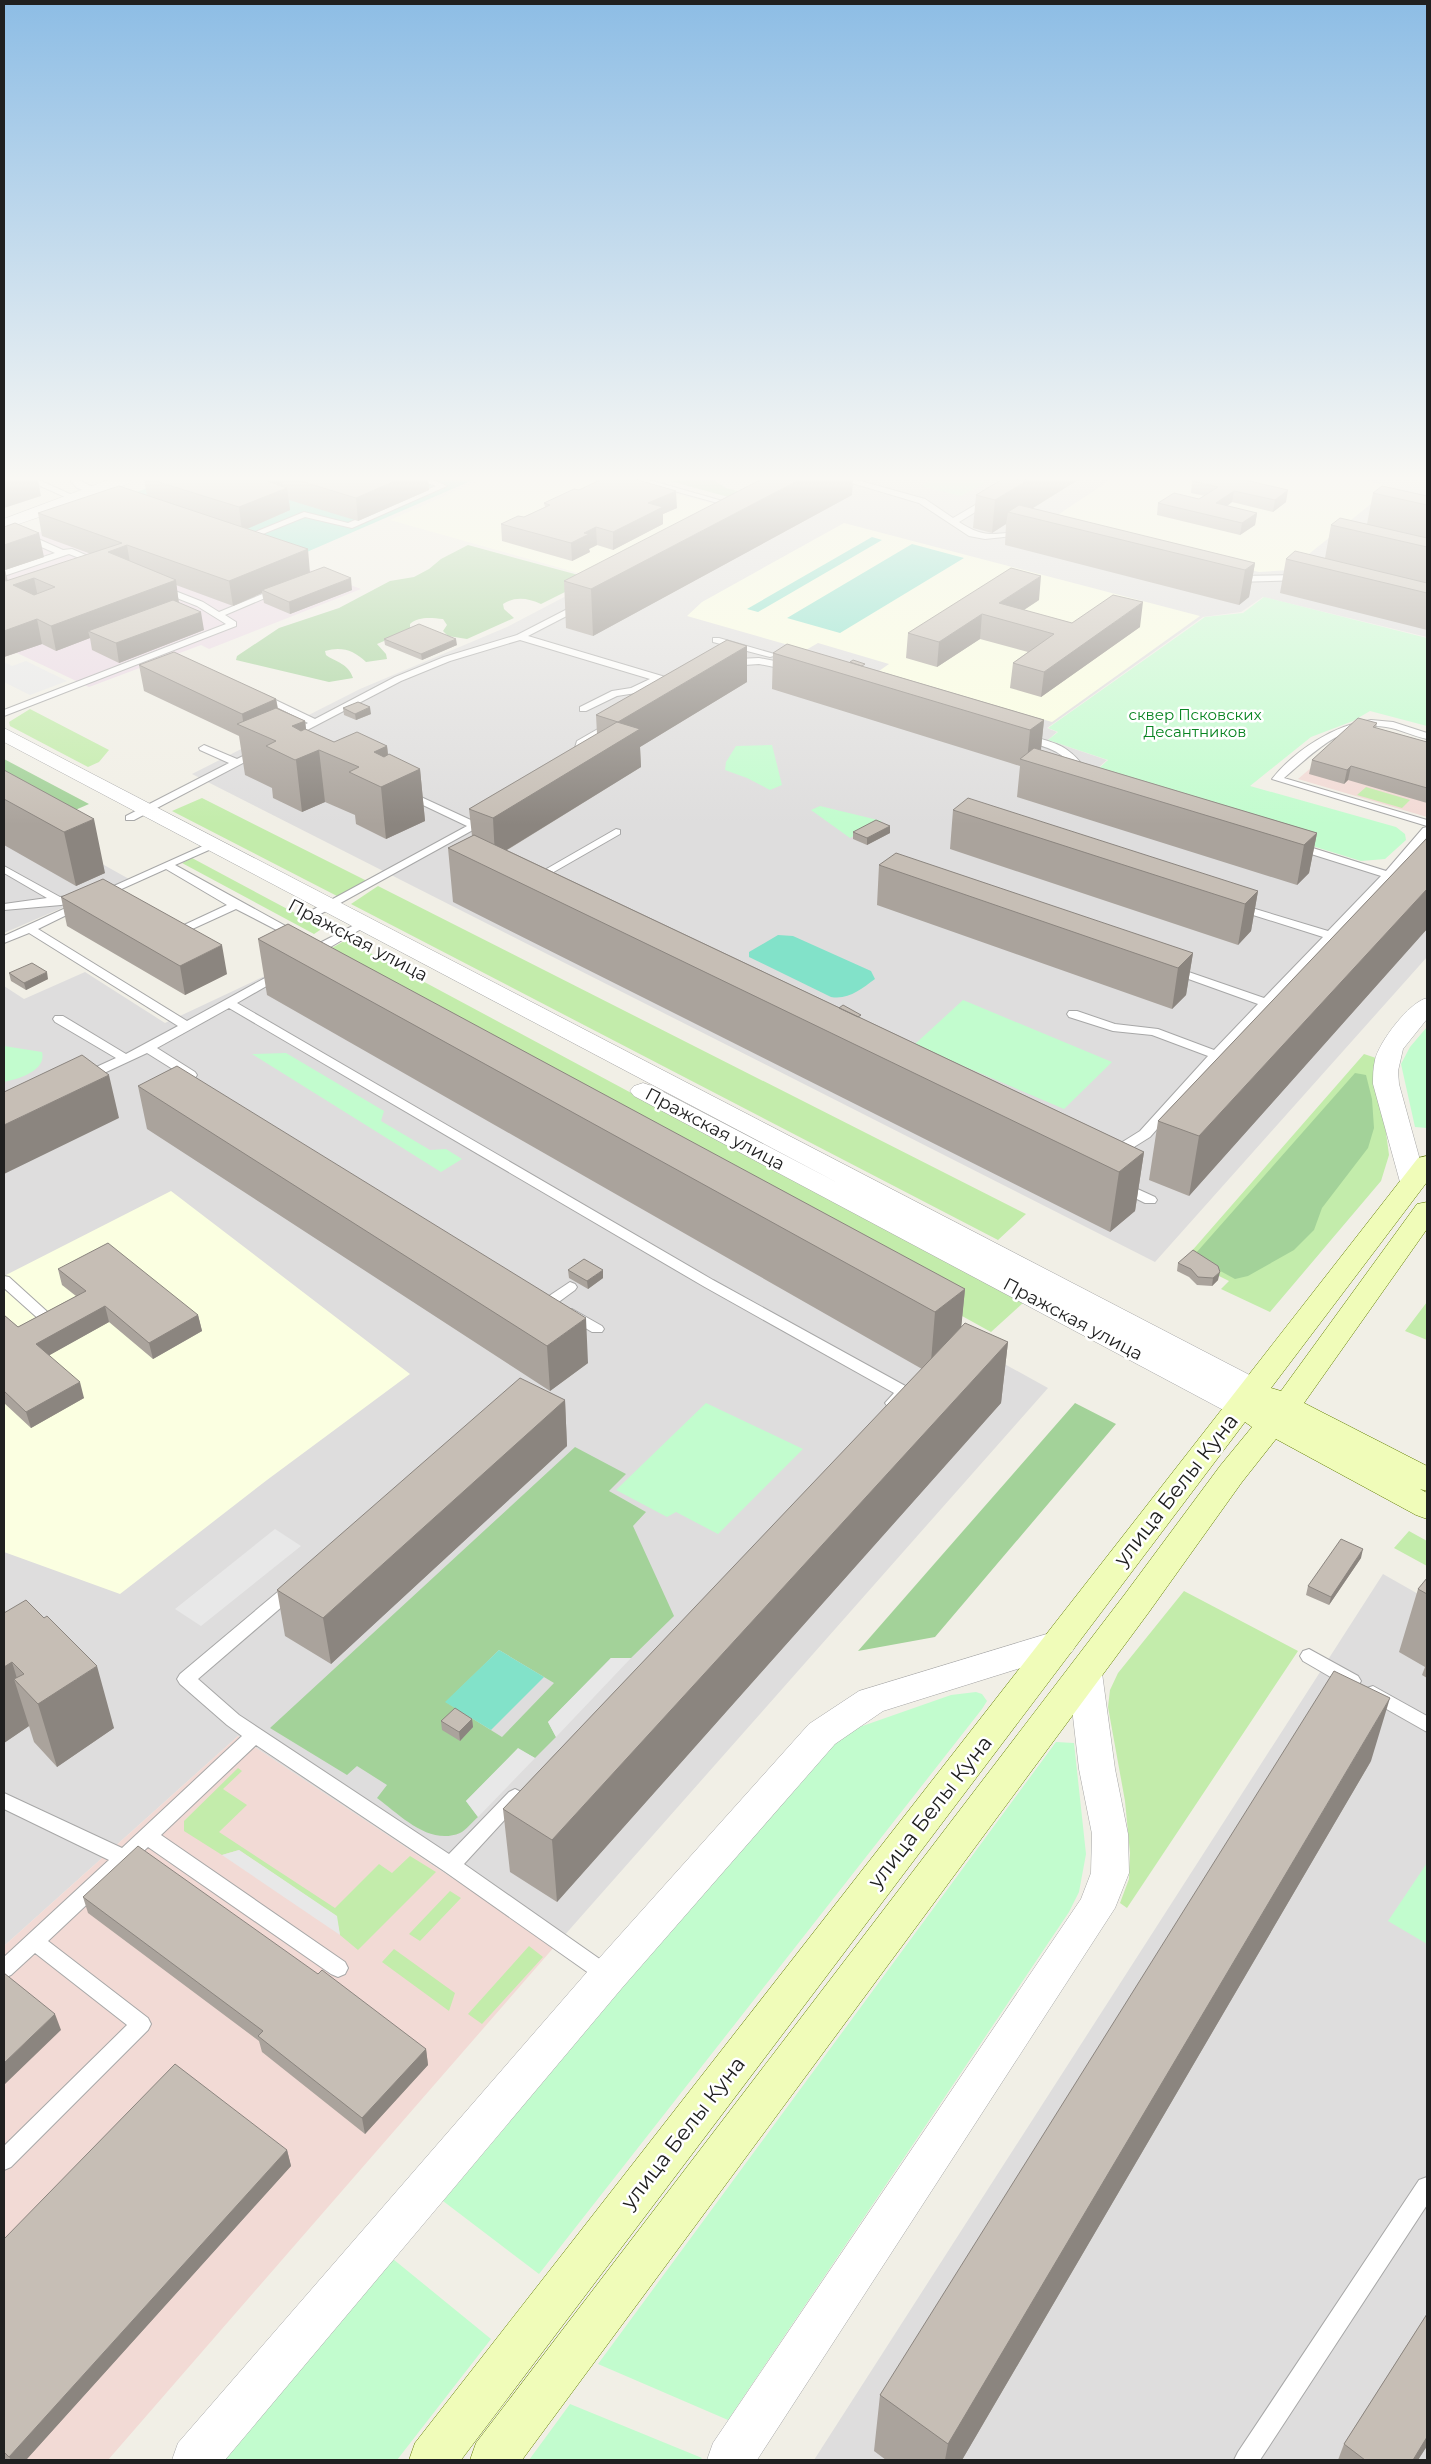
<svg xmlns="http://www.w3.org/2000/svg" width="1431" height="2464" font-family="Montserrat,sans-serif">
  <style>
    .residential { fill: #dedddd }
    .commercial { fill: #f2dad5 }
    .industrial { fill: #ead8e4 }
    .education { fill: #fbffe1 }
    .grass { fill: #c3ecab }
    .forest { fill: #a3d299; fill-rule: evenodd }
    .park { fill: #c2fcce }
    .pitch { fill: #82e2c9 }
    .parking { fill: #e8e8e8 }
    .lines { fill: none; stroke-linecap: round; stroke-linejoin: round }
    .lane-casing { stroke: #a7a7a7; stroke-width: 2 }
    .street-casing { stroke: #a7a7a7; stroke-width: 1 }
    .secondary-casing { stroke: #617d01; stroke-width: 1 }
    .lane { fill: #fff; fill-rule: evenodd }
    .street { fill: #fff; fill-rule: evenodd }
    .secondary { fill: #f0fcb9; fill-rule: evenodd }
    .wall { fill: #aaa39c }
    .shaded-wall { fill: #8b857f }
    .building { fill: #c6beb5; stroke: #8b857f; fill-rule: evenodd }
    .labels { text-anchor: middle; stroke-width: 5; stroke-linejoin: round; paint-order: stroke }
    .far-park-label { font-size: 15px; fill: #088421; stroke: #fff }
    .street-label { font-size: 18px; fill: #202020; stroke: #fff }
    .near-street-label { font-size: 21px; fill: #202020; stroke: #fff }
  </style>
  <rect width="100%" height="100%" fill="#f1efe6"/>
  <path class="residential" d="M787 480H1427V637L1263 597 1241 612 1203 617 1047 728 1057 732 1048 740 1107 760 1096 770 1098 782 1427 882V957L1155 1262 192 774 360 689 507 627Z
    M4 809 129 879 4 933Z
    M284 967 1048 1388 555 1946 238 1736 4 1946V986L24 999 85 972 165 1023Z
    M1383 1574 1427 1599V2460H814Z"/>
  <path class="commercial" d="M1356 729 1427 749V817L1298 779Z
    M238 1736 555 1946 108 2460H4V1946Z"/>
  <path class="industrial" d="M39 532 286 561 361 589 209 649 201 645 89 687 17 653 4 657V544Z"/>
  <path class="education" d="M481 480H624L729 508 596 578 390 520Z
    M1110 480H1363L1392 487 1289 570 1259 572 1047 522Z
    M844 523 1200 616 1052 722 879 671 889 664 818 643 806 650 687 616 702 602Z
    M171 1191 410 1374 267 1480 120 1594 4 1552V1276Z"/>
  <path class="grass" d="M30 709 109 750 99 762 88 767 10 726 9 722Z
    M1366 787 1410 800 1402 808 1357 795Z
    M202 798 367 881 337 896 172 811Z
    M192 858 323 928 314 934 182 863Z
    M378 886 1026 1214 998 1240 351 904Z
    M346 940 1023 1303 991 1332 314 958Z
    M1364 1054 1376 1058 1389 1155 1381 1181 1270 1312 1221 1289 1229 1281 1207 1270 1190 1253Z
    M1427 1302V1340L1405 1331Z
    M1409 1531 1427 1541V1566L1394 1548Z
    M1184 1591 1298 1651 1127 1908 1120 1903 1129 1879 1130 1853 1125 1801 1108 1707 1110 1690 1118 1673Z
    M238 1768 242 1771 223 1789 247 1805 219 1832 335 1908 379 1864 392 1873 410 1856 436 1872 358 1950 340 1935 336 1916 239 1850 222 1855 184 1831V1821Z
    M450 1891 461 1898 420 1941 409 1934Z
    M529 1946 543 1957 482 2024 468 2014Z
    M394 1949 455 1993 449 2011 382 1962Z"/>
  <path class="forest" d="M714 480 726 488 750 494 739 500 670 481Z
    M468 545 582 576 569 590 541 604C528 598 515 596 503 604L504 609 514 618 467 639 448 636 443 631 447 625 443 619C431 618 419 616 410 624V630L377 644 386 654 387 659 366 662C354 650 341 646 325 651L326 655C337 663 348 663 353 678L329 682 236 660 237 656 279 628 339 608 390 581 414 577 429 569 441 559Z
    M4 759 89 804 57 818 4 789Z
    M1355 1073 1366 1075 1372 1099 1374 1128 1368 1148 1322 1208 1314 1230 1294 1250 1248 1276 1235 1279 1202 1261 1196 1253Z
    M1075 1403 1116 1424 935 1637 858 1651Z
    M575 1447 626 1474 609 1491 646 1512 633 1526 674 1616 631 1658H611L548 1722 556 1737 535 1758 518 1749 466 1801 478 1817C472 1822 466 1830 460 1833 429 1846 400 1815 377 1798L387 1785 357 1766 347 1775 270 1728ZM499 1650 554 1683 502 1737 446 1702Z"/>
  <path class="park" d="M932 480H976L985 483 961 496 921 486Z
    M1264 597 1427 638V726L1370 711 1353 721 1311 737 1250 786 1396 827 1405 834 1406 840 1385 859 1361 861 1100 781 1097 770 1108 760 1048 740 1058 732 1048 728 1205 617 1243 613Z
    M772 745 782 785 770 790 747 778 725 770 726 762 736 746Z
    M820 806 882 821 850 838 811 810Z
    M963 1000 1112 1062 1064 1109 914 1045Z
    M1427 1027V1128L1415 1127 1401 1064 1410 1047Z
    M4 1046 42 1052C47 1071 17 1079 4 1082Z
    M286 1053 384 1111 381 1121 430 1150 446 1149 462 1159 441 1172 252 1054Z
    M706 1403 803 1449 718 1534 676 1512 667 1517 616 1490Z
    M976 1692 982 1694 987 1701 982 1709 539 2274 443 2201 813 1760 851 1730 951 1695Z
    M1056 1742 1074 1743 1086 1854 1079 1892 1069 1912 728 2420 598 2364Z
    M1427 1863V1944L1388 1921Z
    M393 2259 491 2339 397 2460H224Z
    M570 2404 702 2458 700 2460H529Z"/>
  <path class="pitch" d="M168 480H473L286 561 111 502Z
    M872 537 882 540 758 612 747 609Z
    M912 544 964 558 840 633 787 618Z
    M778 935 793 936 871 971 875 979C861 989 849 1000 831 997L749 957V952Z
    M499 1650 544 1677 491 1730 445 1702Z"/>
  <path class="parking" d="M26 661 67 681 30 695 4 682V662L12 666Z
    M275 1529 301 1546 201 1626 175 1609Z
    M611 1658H631L556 1737 548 1722Z
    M518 1748 535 1758 478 1817 466 1801Z
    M239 1850 337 1916 340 1935 222 1855Z"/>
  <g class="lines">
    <defs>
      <path id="lane" d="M27 480H39L81 499 74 501Z
        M70 480H79L106 494 102 496 77 488Z
        M419 480H433L447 486 352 528 305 517 245 541 238 539 304 512 348 523 436 486Z
        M634 480H649L740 506 736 508Z
        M842 480H857L925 499 953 518 1018 480H1028L959 522C985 539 994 534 1023 531L1027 533 1023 535 985 539 969 536 919 503Z
        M30 538H36L63 550 72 549 104 563 97 565 69 554 4 576V570L55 553 30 542Z
        M1300 575 1303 576V580L1234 582 1230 579 1234 576Z
        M159 587H165L203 602 219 612 277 588 284 590 225 615 236 622V626L4 716V710L226 624 197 606 159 591Z
        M581 602 584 603V607L528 636 662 676 680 682V686L659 682 636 693 617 696 586 711H580V707L612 691 631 688 650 679 520 640 450 661 401 681 290 739 285 736 287 734 308 723 255 696 263 694 315 719 395 677 444 657 517 635Z
        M713 638H719L778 655 770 657 713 642Z
        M759 658 785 663 794 667 789 670 759 664 729 666 724 663 737 659Z
        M1371 720 1393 722 1427 733V739C1413 736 1400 729 1386 727 1345 720 1313 753 1284 778L1427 820V826L1272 779C1295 750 1334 725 1371 720Z
        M610 722 618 724 586 744 580 763H572L571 761 577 741Z
        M1025 735C1059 743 1070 746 1090 775L1089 777H1081C1062 750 1053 749 1022 740L1020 738Z
        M204 745 237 759 255 750 264 752 134 820H126V816L229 763 200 750 199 748Z
        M408 791 475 822 486 817 491 820 315 917H307V913L467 826 404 796 403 794Z
        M1427 827V837L1406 863 1427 869V875L1401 868 1220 1058 1150 1137 1118 1157H1108L1106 1154 1108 1151 1140 1131 1208 1056 1152 1035 1113 1031 1069 1017 1067 1014 1069 1011H1077L1115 1024 1158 1029 1214 1050 1258 1004 1169 972V968H1177L1264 998 1323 937 1234 909V905H1242L1328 931 1381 876 1292 848V844H1300L1386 871 1423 828Z
        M616 829 620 830V834L538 881H530L529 879Z
        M214 841 218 842V846L175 865 300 934V938H292L236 909 177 936H169V932L227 905 166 869 106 896H98L96 894Z
        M4 866 60 897 79 895 85 898 83 900 61 905 4 910V904L47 898 4 873Z
        M79 902 85 905 83 907 38 929 187 1021 276 972H284V976L237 1003 713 1280 909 1388 912 1392 898 1407H888L885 1403 894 1393 703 1286 229 1008 157 1048 195 1072 197 1075 195 1078H187L147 1053 89 1080H81L79 1077 81 1074 116 1058 55 1022 53 1019 55 1016H63L126 1054 178 1026 29 933 4 943V936Z
        M364 920 368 921V925L315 956 311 957 305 954 314 946Z
        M1122 1182 1155 1197 1157 1200 1155 1203H1145L1117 1189 1115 1186 1117 1183Z
        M4 1276 9 1277 52 1316 54 1319 52 1322H42L4 1288Z
        M570 1282 575 1284 577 1287 575 1290 556 1304H546L544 1301 546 1298Z
        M572 1309 602 1326 604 1329 602 1332H592L567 1317 565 1314Z
        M292 1583 298 1585 300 1589 298 1593 198 1679 239 1715 449 1854 509 1792 515 1789 521 1792 524 1797 521 1802 464 1864 614 1969 617 1975 614 1981 607 1984 600 1981 444 1871 256 1745 161 1835 345 1962 348 1968 345 1974 338 1977 331 1974 148 1847 48 1941 148 2018 151 2024 148 2030 11 2167 4 2170V2146L127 2025 35 1953 11 1975 4 1978V1957L109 1860 4 1809V1793L122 1848 242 1736 227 1725 180 1684 177 1679 180 1674 286 1585Z
        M1309 1649 1358 1676 1361 1681 1358 1686 1352 1688 1346 1686 1303 1661 1300 1656 1303 1651Z
        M1373 1686 1427 1716V1732L1367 1698 1364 1693 1367 1688Z
        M1427 2177V2205L1260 2460H1234L1238 2452 1419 2180Z"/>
      <path id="street" d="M108 480H131L129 483 83 502 4 529V519Z
        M4 728 1265 1383 1269 1390 1265 1397 1251 1399 1255 1406 1251 1413 1240 1416 1229 1413 634 1096 630 1091 634 1086 643 1083 652 1086 838 1183 4 742Z
        M1427 998V1019L1403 1049 1398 1071 1399 1084 1426 1182 1422 1188 1413 1190 1404 1188 1400 1182 1373 1084C1373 1076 1373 1068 1375 1060 1379 1042 1409 1002 1427 998Z
        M1060 1630 1072 1634 1077 1643 1072 1652 883 1711 835 1744 622 1988 225 2460H172L178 2443 594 1964 809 1724 859 1691Z
        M1085 1659 1097 1663 1102 1673 1115 1769 1128 1834 1129 1873 1115 1908 757 2460H707L713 2443 1081 1899 1091 1873 1092 1834 1079 1769 1068 1673 1073 1663Z"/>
      <path id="secondary" d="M1427 1156V1182L1271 1388 1281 1391 1417 1204 1427 1202V1229L1304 1403 1427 1466V1491L1420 1489 1427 1493V1519L1416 1515 1276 1439 1242 1482 1149 1612 522 2460H470L476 2443 1125 1594 1220 1466 1252 1427 1245 1422 461 2460H409L415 2443 1418 1158Z"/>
    </defs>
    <use href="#lane" class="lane-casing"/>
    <use href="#street" class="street-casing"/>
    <use href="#secondary" class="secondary-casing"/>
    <use href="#lane" class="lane"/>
    <use href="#street" class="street"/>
    <use href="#secondary" class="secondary"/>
  </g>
  <path class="wall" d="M144 480H428L429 490 358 521 289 500 290 510 247 529 310 572 352 590 290 614 264 603 262 593 233 606 176 585 179 602 204 630 119 663 92 650 90 638 56 651 42 644 4 657V527L44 557 5 570 8 581 91 554 42 536 38 513 147 495Z
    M596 480H638L677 508 663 514V524L613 550 597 545 589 549 590 552 572 561 502 541 501 524 524 517 545 507 544 503 579 490 596 482Z
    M1192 481 1286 502 1273 512 1232 502 1227 506 1257 513 1255 525 1240 535 1157 515 1158 503 1199 499 1205 496 1191 493Z
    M1373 493 1427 496V630L1280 593 1286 559 1325 558 1331 525 1367 524Z
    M852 495 593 636 566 628 564 581Z
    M976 495 1255 563 1249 597 1239 605 1005 545 1006 524 992 533 973 528Z
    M1039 600 1024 610 1072 623 1140 627 1041 697 1010 688 1013 663 1028 652 980 639 937 667 906 658 908 633Z
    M384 639 457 645 422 660 385 645Z
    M773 653 865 667 1044 720 1041 750 1317 833 1309 873 1297 885 1017 797 1020 766 772 689Z
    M139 665 276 699 278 708 305 721 306 729 334 742 387 746 388 755 420 769 425 821 386 839 356 824 355 815 325 802 302 812 273 798 272 788 245 775 239 736 144 691Z
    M747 682 640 747 641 767 507 850 1144 1152 1135 1211 1110 1232 453 902 448 848 472 836 469 809 597 734 596 715Z
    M343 708 371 714 356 720 344 715Z
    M1377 723 1376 728 1427 742V803L1348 780 1344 784 1309 774 1312 760Z
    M4 770 105 873 76 886 4 845Z
    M953 810 1258 891 1251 931 1238 945 950 849Z
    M853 832 890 833 867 845 853 839Z
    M1427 838V929L1189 1196 1149 1180 1158 1121Z
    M879 865 1193 953 1186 995 1172 1009 877 905Z
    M61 897 227 974 185 995 67 926Z
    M258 939 965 1289 961 1327 1008 1342 1001 1403 557 1902 510 1872 503 1809 922 1369 267 995Z
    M9 973 48 979 26 990 11 981Z
    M138 1086 588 1363 550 1391 147 1129Z
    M1178 1263 1218 1280 1212 1286 1197 1285 1189 1277 1177 1271Z
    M58 1269 198 1315 202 1331 153 1359 109 1322 49 1355 84 1398 31 1428 4 1403V1315L18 1327 76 1296 62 1285Z
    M568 1270 603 1278 588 1289 569 1278Z
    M565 1400 567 1446 331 1664 285 1636 277 1590Z
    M1361 1558 1329 1605 1306 1595 1308 1586Z
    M1427 1578V1678L1422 1675 1425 1667 1399 1652 1418 1589Z
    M4 1613 114 1728 57 1767 34 1742 29 1726 4 1743Z
    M472 1719 473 1727 460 1741 442 1730 441 1721Z
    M1371 1761 962 2460H886L874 2451 880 2395Z
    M83 1897 318 1974 426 2049 428 2065 365 2134 262 2052 259 2041 88 1913Z
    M287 2150 291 2166 26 2460H4V2239Z
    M1427 2314V2446L1418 2460H1338L1344 2444Z"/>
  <path class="shaded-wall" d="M4 480H38L41 496 4 508Z
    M269 480H282L283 489 287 488 290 510 242 531 239 507 267 481Z
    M397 480H428L429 490 358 521 356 498Z
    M799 480H853L852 495 593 636 591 589Z
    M1028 480H1078L1022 515 1008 512 1006 524 992 533 995 500Z
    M1288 490 1286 502 1273 512 1275 500Z
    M676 491 677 508 663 514V524L613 550V532L648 503Z
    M1234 491 1232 502 1214 515 1216 503Z
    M1257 513 1255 525 1240 535 1242 523Z
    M596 527 597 545 589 549 590 552 572 561 571 543 584 533Z
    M39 533 44 557 5 570 8 584 4 586V545Z
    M127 545 131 569 108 552Z
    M308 549 310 573 262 590V593L233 606 229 581Z
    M1255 563 1249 597 1239 605 1245 570Z
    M1041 576 1039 600 1007 621 999 603Z
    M34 578 39 602 13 585Z
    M351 578 352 590 290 614 289 602Z
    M176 580 179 605 88 631 90 638 56 651 51 626Z
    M1143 602 1140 627 1041 697 1044 672Z
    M201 612 204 630 119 663 116 643Z
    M982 614 980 639 937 667 939 642Z
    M37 619 42 644 4 657V631Z
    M456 639 457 645 422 660 421 654Z
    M747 646V682L640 747 641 767 495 857 493 818 618 722Z
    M276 699 280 725 244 727 242 714Z
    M370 707 371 714 356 720 355 714Z
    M1044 720 1040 757 1027 761 1030 730Z
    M305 721 309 754 319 750 325 802 302 812 292 726Z
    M387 746 391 782 420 769 425 821 386 839 381 787 374 752Z
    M1351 766 1348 780 1344 784 1347 770Z
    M94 819 105 873 76 886 64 832Z
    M890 826V833L867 845V838Z
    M1317 833 1309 873 1297 885 1304 845Z
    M1427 889V929L1189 1196 1199 1136Z
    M1258 891 1251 931 1238 945 1245 904Z
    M222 945 227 974 185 995 180 966Z
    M1193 953 1186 995 1172 1009 1178 968Z
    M47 972 48 979 26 990 24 983Z
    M109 1075 119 1118 4 1174V1125Z
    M1144 1152 1135 1211 1110 1232 1119 1172Z
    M603 1270V1278L588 1289 587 1281Z
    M1220 1272 1218 1280 1212 1286 1213 1278Z
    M965 1289 959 1350 930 1374 935 1312Z
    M105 1306 109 1322 41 1360 36 1344Z
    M198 1315 202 1331 153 1359 149 1343Z
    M586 1318 588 1363 550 1391 547 1346Z
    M1008 1342 1001 1403 557 1902 552 1840Z
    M80 1382 84 1398 31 1428 26 1412Z
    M565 1400 567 1446 331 1664 323 1618Z
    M1363 1549 1361 1558 1329 1605 1331 1597Z
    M12 1662 19 1685 14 1679 29 1726 4 1743V1667Z
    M97 1666 114 1728 57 1767 38 1704Z
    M1390 1698 1371 1761 962 2460H945L948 2444Z
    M472 1719 473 1727 460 1741 459 1732Z
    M55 2014 61 2030 4 2085V2063Z
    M426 2049 428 2065 365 2134 362 2118Z
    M287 2150 291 2166 26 2460H11L9 2457Z
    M1427 2437V2446L1418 2460H1413Z"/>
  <path class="building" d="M152 480H269L267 481 287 488 239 507Z
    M297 480H397L356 498Z
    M600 480H638L676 491 648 503 663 507 613 532 596 527 584 533 589 534 571 543 501 524 518 516 524 517 550 505 544 503 574 489 579 490Z
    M760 480H799L591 589 564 581Z
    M1001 480H1028L995 500 976 495Z
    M1193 480H1245L1288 490 1275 500 1234 491 1216 503 1257 513 1242 523 1158 503 1174 493 1199 499 1218 487 1192 481Z
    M119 486 308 549 229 581 127 545 108 552 176 580 51 626 37 619 4 631V580L6 581 122 543 38 513ZM34 578 55 587 34 595 13 585Z
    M1382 486 1427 496V505L1373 493Z
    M1019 505 1255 563 1245 570 1008 512Z
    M1340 518 1427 538V547L1331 525Z
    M15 523 39 533 4 545V527Z
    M1295 551 1427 583V593L1286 559Z
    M324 567 351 578 289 602 262 590Z
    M1011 568 1041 576 999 603 1072 623 1113 595 1143 602 1044 672 1013 663 1054 634 982 614 939 642 908 633Z
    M173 600 201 612 116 643 88 631Z
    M419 624 456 639 421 654 384 639Z
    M727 640 747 646 618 722 596 715Z
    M787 644 1044 720 1030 730 773 653Z
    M174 652 276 699 242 714 139 665Z
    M853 660 865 664 862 666 850 662Z
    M358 702 370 707 355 714 343 708Z
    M276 708 305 721 292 726 301 731 305 729 334 742 357 732 387 746 374 752 384 757 389 754 420 769 381 787 349 772 359 767 319 750 295 760 266 746 276 741 237 724Z
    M1358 718 1377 723 1373 727 1427 742V788L1351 766 1347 770 1312 760Z
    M617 722 640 729 493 818 469 809Z
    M1034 748 1317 833 1304 845 1020 759Z
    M4 770 94 819 64 832 4 799Z
    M968 798 1258 891 1245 904 953 810Z
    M876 820 890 826 867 838 853 832Z
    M474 835 1144 1152 1119 1172 448 848Z
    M1427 838V889L1199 1136 1158 1121Z
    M896 853 1193 953 1178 968 879 865Z
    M103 879 222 945 180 966 61 897Z
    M288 924 965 1289 935 1312 258 939Z
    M32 963 47 972 24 983 9 973Z
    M843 1005 861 1015 858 1017 839 1008Z
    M82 1055 109 1075 4 1125V1092Z
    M177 1066 586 1318 547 1346 138 1086Z
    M108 1243 198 1315 149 1343 105 1306 36 1344 80 1382 26 1412 4 1391V1315L18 1327 86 1291 58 1269Z
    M1193 1250 1218 1266 1220 1272 1213 1278 1198 1277 1191 1269 1178 1263Z
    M584 1259 603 1270 587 1281 568 1270Z
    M965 1323 1008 1342 552 1840 503 1809Z
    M520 1378 565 1400 323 1618 277 1590Z
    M1341 1539 1363 1549 1331 1597 1308 1586Z
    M1427 1578V1594L1418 1589Z
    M26 1600 44 1618 47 1616 97 1666 38 1704 14 1679 24 1674 12 1662 4 1667V1613Z
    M1334 1671 1390 1698 948 2444 880 2395Z
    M455 1708 472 1719 459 1732 441 1721Z
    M138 1846 318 1974 322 1970 426 2049 362 2118 258 2036 263 2031 83 1897Z
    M4 1973 55 2014 4 2063Z
    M175 2064 287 2150 9 2457 4 2452V2239Z
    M1427 2314V2437L1413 2460H1365L1344 2444Z"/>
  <linearGradient id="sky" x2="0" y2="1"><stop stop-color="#8dbde5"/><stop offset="0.58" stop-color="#f9f8f4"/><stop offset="1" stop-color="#f9f8f4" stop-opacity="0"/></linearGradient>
  <rect width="1431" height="825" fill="url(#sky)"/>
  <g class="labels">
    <g class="far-park-label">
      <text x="1195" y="720">сквер Псковских<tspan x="1195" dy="17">Десантников</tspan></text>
    </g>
    <g class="street-label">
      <text transform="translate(358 940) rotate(28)" y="6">Пражская улица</text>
      <text transform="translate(715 1129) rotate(28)" y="6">Пражская улица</text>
      <text transform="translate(1073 1319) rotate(28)" y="6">Пражская улица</text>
    </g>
    <g class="near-street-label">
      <text transform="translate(1176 1490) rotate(-52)" y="7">улица Белы Куна</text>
      <text transform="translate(930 1812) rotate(-52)" y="7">улица Белы Куна</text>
      <text transform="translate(683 2133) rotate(-52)" y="7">улица Белы Куна</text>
    </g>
  </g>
  <rect width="1431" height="2464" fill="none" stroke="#202020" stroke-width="10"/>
</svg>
